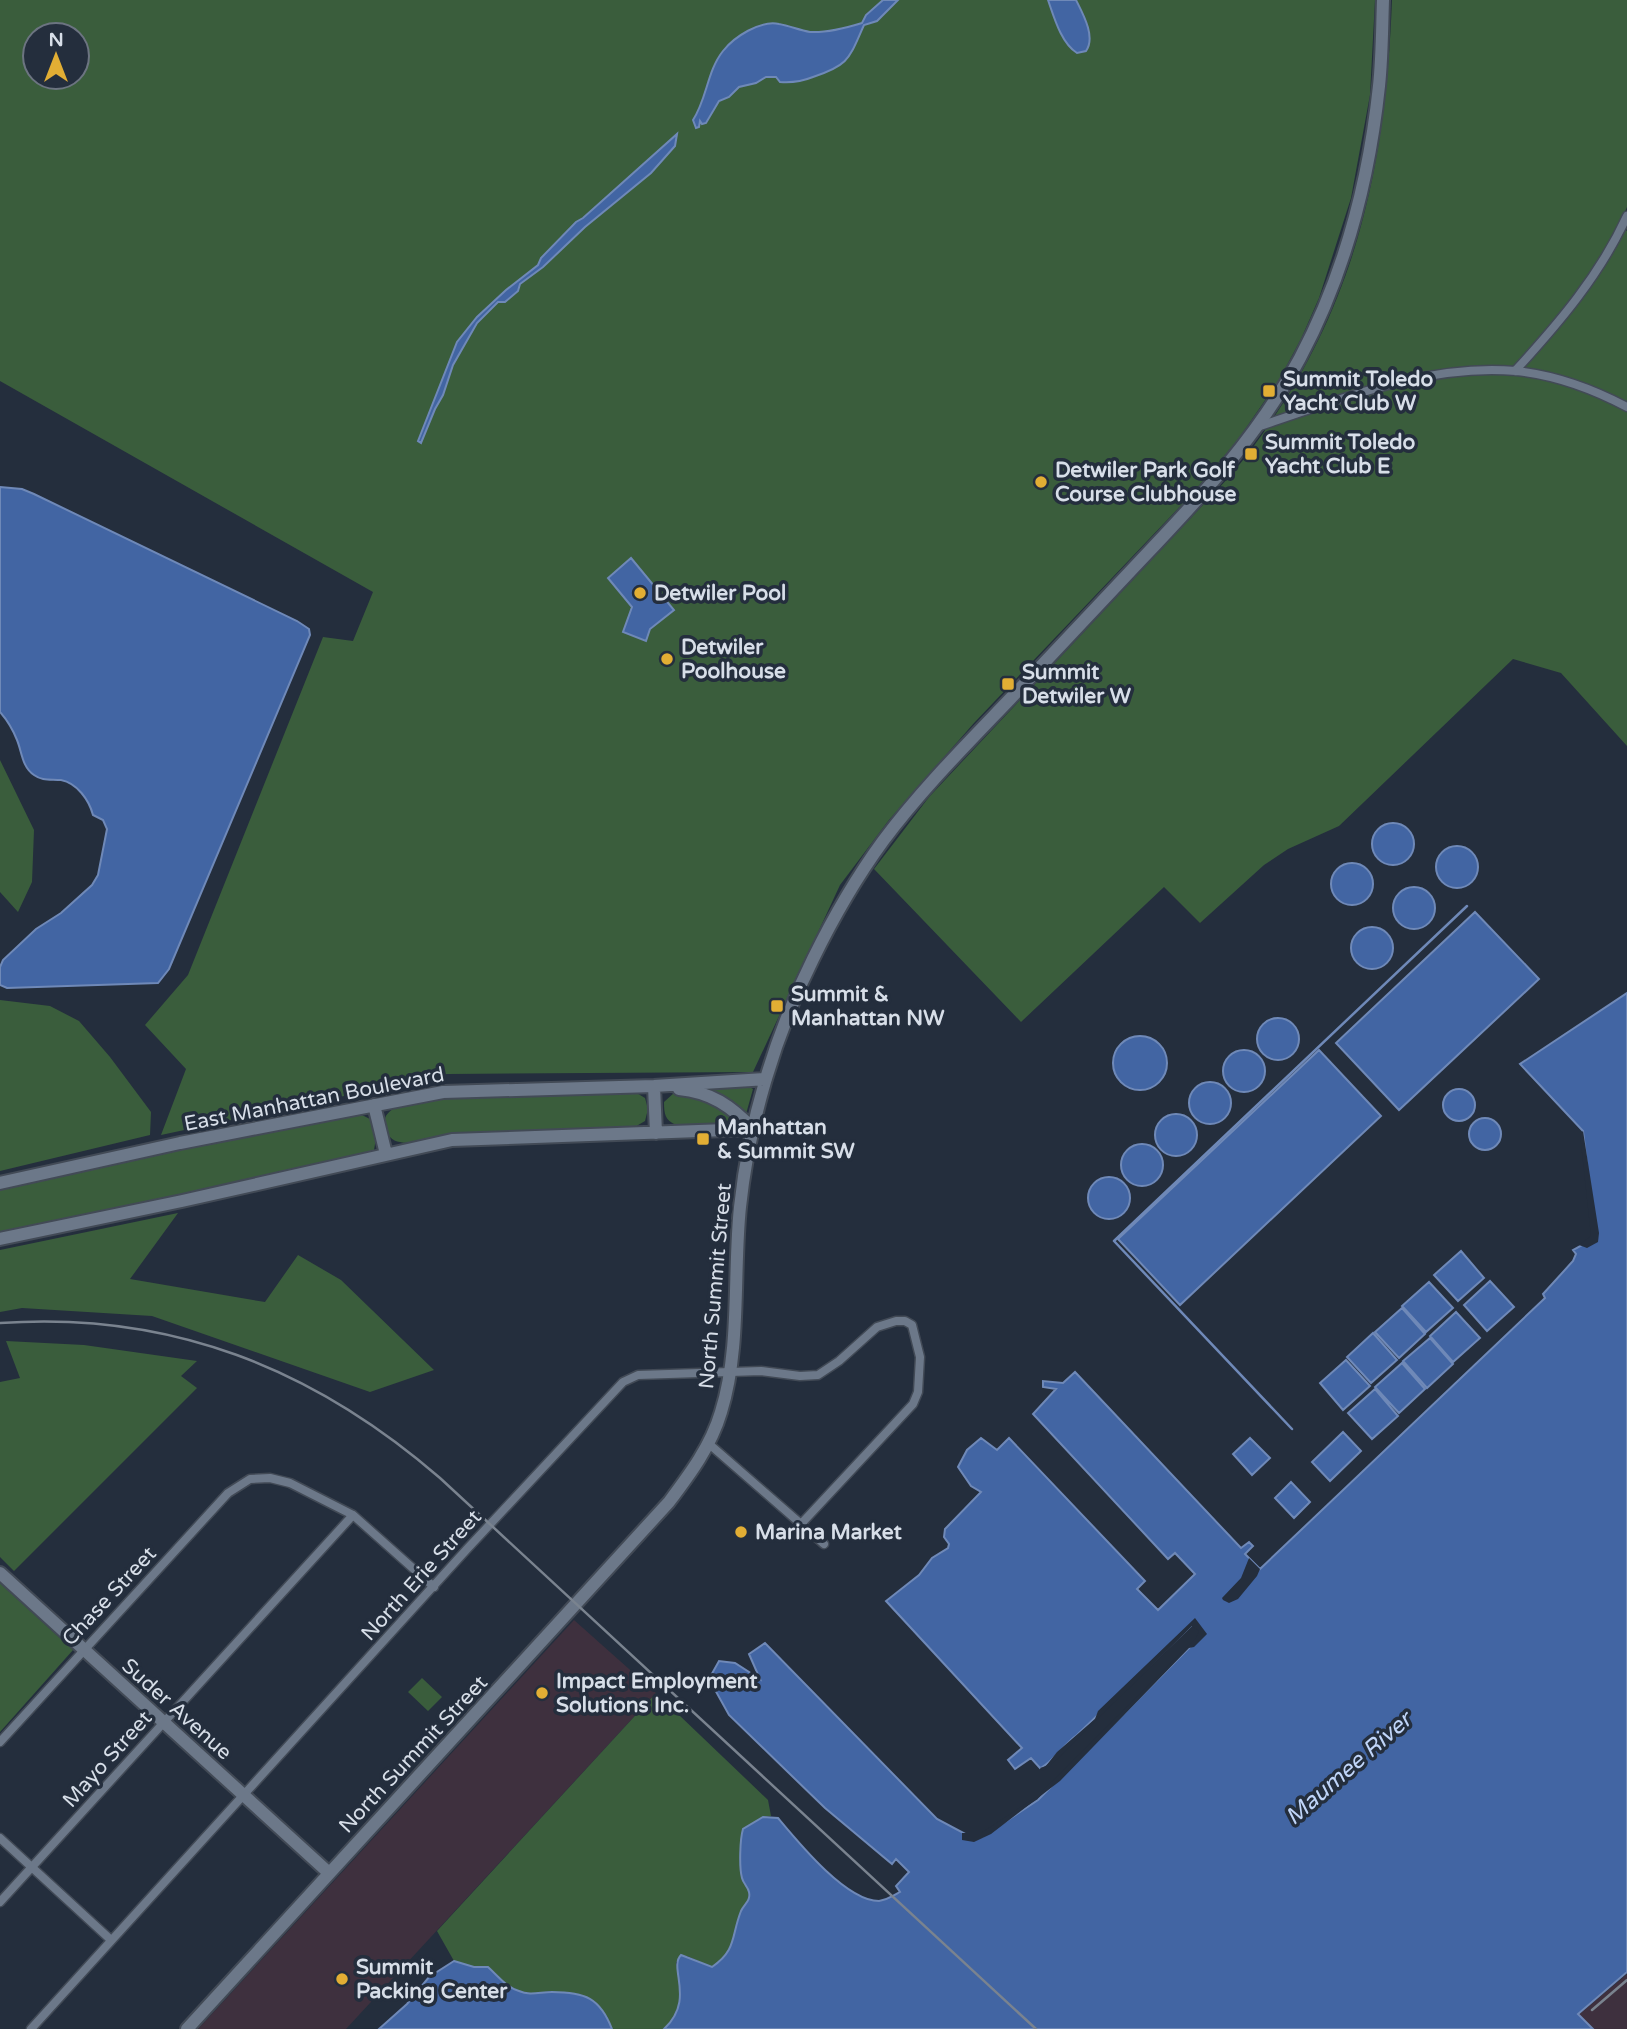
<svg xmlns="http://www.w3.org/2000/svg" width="1627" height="2029" font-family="'Varela Round',sans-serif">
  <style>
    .industrial { fill: #3e303e }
    .green { fill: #3a5d3c; fill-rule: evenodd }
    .water { fill: #4265a3; stroke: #6f89b8; stroke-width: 2 }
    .pier { fill: #242e3d }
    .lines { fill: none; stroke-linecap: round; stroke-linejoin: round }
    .stream { stroke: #6f89b8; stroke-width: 2.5 }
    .street-casing { stroke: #424a56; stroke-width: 11 }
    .secondary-casing { stroke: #424a56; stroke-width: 16 }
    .street { stroke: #6c7889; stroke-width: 8 }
    .secondary { stroke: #6c7889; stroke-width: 12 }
    .rail { stroke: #7a838f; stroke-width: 2.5 }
    .poi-dot { fill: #e2ae34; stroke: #242e3d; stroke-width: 2.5 }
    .labels { text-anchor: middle; stroke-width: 7; stroke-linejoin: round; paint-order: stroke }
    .poi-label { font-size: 21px; font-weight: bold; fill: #d7dee8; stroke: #242e3d; text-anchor: start }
    .street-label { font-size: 21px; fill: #d7dee8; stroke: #242e3d }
    .water-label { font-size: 23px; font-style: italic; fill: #c0d5f9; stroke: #242e3d }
  </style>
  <rect width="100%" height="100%" fill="#242e3d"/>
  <path class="industrial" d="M574 1620 656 1693 346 2029H198Z
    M1627 1974V2029H1593L1578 2015Z"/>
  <path class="green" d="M0 0H1375L1370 95 1351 198 1319 298 1301 339 1279 380 1237 441 1191 495 974 723 889 820 840 885 753 1072 447 1074 161 1135 186 1069 145 1025 188 975 323 637 353 641 373 592 0 381ZM35 35H77V77H35Z
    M1392 0H1627V207L1619 226 1627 231V746L1561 673 1513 659 1339 826 1288 849 1264 865 1200 923 1164 887 1021 1022 874 869 929 797 1232 474C1350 329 1385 183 1392 0Z
    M0 760 34 830 32 882 18 912 0 892Z
    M0 1000 50 1006 79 1021 110 1057 151 1112 150 1135 0 1171Z
    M746 1085 753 1089 746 1114 726 1098 698 1087Z
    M635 1092 645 1098 648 1109 645 1121 633 1128C573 1130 512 1130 452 1134 436 1135 415 1146 400 1142 392 1141 387 1135 385 1128 378 1100 431 1100 449 1098Z
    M675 1092 717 1102 740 1124 676 1125C665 1120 664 1114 664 1102Z
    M360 1114 372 1120 376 1138 374 1150 368 1153 178 1196 0 1233V1188L200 1145Z
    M178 1213 130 1279 265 1302 298 1255 341 1280 434 1370 370 1392 152 1316 22 1308 0 1312V1250Z
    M6 1341 84 1345 197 1361 181 1376 197 1388 14 1571 0 1557V1382L20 1378Z
    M0 1583 73 1650 0 1732Z
    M422 1678 442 1697 428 1711 408 1692Z
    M656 1693 768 1800 771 1816 762 1817 741 1836 742 1879 749 1891 748 1901 741 1910 734 1941 724 1959 712 1967 687 1956 676 1962C681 1988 685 2009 664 2029H612L607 2016 551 1991 534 1994 519 1991 505 1984 488 1967H474L454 1961 437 1931Z"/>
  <path class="water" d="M883 0H898L877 21 864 25C849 58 850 65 813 77 803 81 792 83 780 82L776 77H766L756 83 739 87 729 97 719 101 706 123 702 124 700 121 699 127 696 128 693 120C707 99 707 71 723 51 734 37 760 20 779 24 790 26 799 30 810 32 826 33 849 27 862 23L866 15Z
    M1048 0H1076C1083 14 1096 37 1086 51L1077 53C1061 43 1054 17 1048 0Z
    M677 134 675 146 651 173 585 227 543 267 520 284 518 291 505 302H498L477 323 453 365 443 395 435 409 421 443 418 441 457 342 477 317 506 290 538 265 541 258 576 222 583 218Z
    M0 487 22 489 34 494 297 621 309 629 310 635 169 969 158 983 7 988 0 985V967L3 960 36 929 61 913 92 885 98 875 107 829 103 820 93 815C89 800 77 783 61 780 51 779 42 781 34 775 22 767 22 752 17 740 13 730 7 720 0 712Z
    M631 558 674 610 650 629 646 641 623 632 632 607 608 578Z
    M1372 844a21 21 0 1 1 42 0a21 21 0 1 1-42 0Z
    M1436 867a21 21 0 1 1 42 0a21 21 0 1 1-42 0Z
    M1331 884a21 21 0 1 1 42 0a21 21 0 1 1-42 0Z
    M1393 908a21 21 0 1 1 42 0a21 21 0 1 1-42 0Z
    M1475 912 1539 979 1399 1110 1336 1043Z
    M1351 948a21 21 0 1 1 42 0a21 21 0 1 1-42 0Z
    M1627 993V1972L1578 2014 1593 2029H664C696 1999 668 1968 681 1955L712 1967C737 1950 731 1936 741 1911 744 1904 751 1901 749 1892 748 1887 743 1883 742 1878 739 1867 740 1839 743 1829L763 1817 778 1818C798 1842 846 1901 879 1901 887 1900 893 1896 900 1892L896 1886 909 1872 896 1859 892 1864 825 1808 729 1715 709 1679 719 1661 735 1663 760 1679 749 1654 765 1643 937 1819 969 1836 982 1837 1038 1800 1204 1633 1195 1622 1077 1735C1064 1744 1051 1764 1040 1768L1031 1758 1015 1769 1008 1760 1022 1748 886 1601 919 1575 932 1558 948 1548 949 1544 944 1537 945 1529 981 1492 971 1486 958 1467 967 1450 981 1438 997 1450 1009 1438 1145 1581 1137 1589 1158 1610 1195 1574 1175 1553 1168 1559 1033 1414 1056 1389 1043 1387V1381L1063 1383 1075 1372 1241 1548 1249 1542 1253 1546 1245 1554 1260 1569 1545 1298 1543 1294 1573 1261 1576 1254 1573 1250 1595 1238 1583 1131 1520 1064Z
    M1257 1039a21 21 0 1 1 42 0a21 21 0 1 1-42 0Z
    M1113 1063a27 27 0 1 1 54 0a27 27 0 1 1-54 0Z
    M1223 1071a21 21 0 1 1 42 0a21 21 0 1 1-42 0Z
    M1319 1050 1381 1116 1180 1305 1118 1239Z
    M1189 1103a21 21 0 1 1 42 0a21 21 0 1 1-42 0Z
    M1443 1105a16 16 0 1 1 32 0a16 16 0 1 1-32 0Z
    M1155 1135a21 21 0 1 1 42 0a21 21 0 1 1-42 0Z
    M1469 1134a16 16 0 1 1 32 0a16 16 0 1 1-32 0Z
    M1121 1165a21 21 0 1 1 42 0a21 21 0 1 1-42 0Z
    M1088 1198a21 21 0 1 1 42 0a21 21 0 1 1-42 0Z
    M1461 1251 1484 1278 1458 1301 1434 1275Z
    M1490 1281 1514 1307 1487 1331 1464 1305Z
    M1429 1282 1453 1308 1426 1332 1402 1306Z
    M1402 1308 1425 1334 1399 1358 1375 1332Z
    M1456 1312 1480 1338 1453 1362 1430 1336Z
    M1373 1333 1397 1360 1371 1383 1347 1357Z
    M1430 1338 1453 1364 1427 1388 1403 1361Z
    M1346 1360 1370 1386 1343 1410 1320 1383Z
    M1402 1363 1425 1389 1399 1413 1375 1387Z
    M1375 1389 1398 1416 1372 1439 1348 1413Z
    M1343 1432 1361 1451 1330 1481 1312 1462Z
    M1250 1438 1270 1458 1252 1475 1233 1454Z
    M1291 1482 1310 1502 1294 1518 1275 1498Z
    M454 1961 474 1967H488C498 1976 506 1987 519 1991 530 1996 540 1992 552 1992 585 1992 600 1998 612 2029H379L407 2004 429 1977Z"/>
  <path class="pier" d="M1583 1131 1599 1233 1598 1242 1587 1248 1579 1245 1591 1236 1580 1134Z
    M1249 1558 1260 1569 1257 1576 1238 1599 1229 1603 1223 1600 1222 1598 1241 1578Z
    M1195 1618 1207 1634 1194 1647 1189 1648 1060 1781 991 1834 974 1842 962 1840V1833H981L1036 1797 1196 1638 1199 1631 1192 1626 1050 1766 1042 1771 1040 1768 1046 1766 1057 1752 1095 1719 1098 1711Z"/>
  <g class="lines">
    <path class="stream" d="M1292 1429 1114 1241 1467 906"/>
    <defs>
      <path id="street" d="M1515 371C1559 323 1600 275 1627 216
        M1257 427C1339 400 1428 363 1516 371 1555 375 1593 389 1627 407
        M708 1443 824 1544
        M0 1742 228 1493 250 1479 270 1478 290 1483 353 1515 434 1587
        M0 1838 111 1940
        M0 1902 353 1515
        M31 2029 467 1549 623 1382 638 1375 761 1371 800 1376 818 1375 839 1361 877 1327 896 1321H905L912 1325 920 1357 918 1392 913 1404 801 1524"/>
      <path id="secondary" d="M654 1086 656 1133
        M679 1089C711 1092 731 1106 753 1129
        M374 1105 386 1154
        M0 1183 180 1143 443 1092 654 1086 766 1079
        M0 1239 182 1201 452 1140 753 1129
        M0 1573 329 1873
        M187 2029 669 1502C690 1474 711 1446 721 1412 741 1348 733 1274 740 1207 749 1122 775 1035 813 959 833 918 856 878 883 841 921 790 966 745 1010 699 1053 653 1097 607 1140 561 1200 498 1259 435 1300 358 1344 275 1369 180 1379 86 1382 58 1382 29 1383 0"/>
    </defs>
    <use href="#street" class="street-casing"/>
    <use href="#secondary" class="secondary-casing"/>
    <use href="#street" class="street"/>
    <use href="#secondary" class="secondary"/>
    <path class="rail" d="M0 1323C170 1311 313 1368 440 1478L1036 2029
      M1592 2010 1627 1980"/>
  </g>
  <g class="poi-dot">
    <rect x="1262" y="384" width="14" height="14" rx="3.5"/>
    <rect x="1244" y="447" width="14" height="14" rx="3.5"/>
    <circle cx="1041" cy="482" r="7"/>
    <circle cx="640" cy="593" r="7"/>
    <circle cx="667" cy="659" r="7"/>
    <rect x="1001" y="677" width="14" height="14" rx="3.5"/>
    <rect x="770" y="999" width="14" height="14" rx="3.5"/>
    <rect x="696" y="1132" width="14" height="14" rx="3.5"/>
    <circle cx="741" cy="1532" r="7"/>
    <circle cx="542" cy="1693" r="7"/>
    <circle cx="342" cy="1979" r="7"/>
  </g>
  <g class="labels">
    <g class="poi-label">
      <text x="1283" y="386">Summit Toledo<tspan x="1283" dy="24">Yacht Club W</tspan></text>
      <text x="1265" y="449">Summit Toledo<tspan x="1265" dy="24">Yacht Club E</tspan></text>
      <text x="1055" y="477">Detwiler Park Golf<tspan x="1055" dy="24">Course Clubhouse</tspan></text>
      <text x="654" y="600">Detwiler Pool</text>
      <text x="681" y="654">Detwiler<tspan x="681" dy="24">Poolhouse</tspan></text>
      <text x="1022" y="679">Summit<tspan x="1022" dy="24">Detwiler W</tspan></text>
      <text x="791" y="1001">Summit &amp;<tspan x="791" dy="24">Manhattan NW</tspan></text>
      <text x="717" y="1134">Manhattan<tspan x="717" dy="24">&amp; Summit SW</tspan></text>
      <text x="755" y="1539">Marina Market</text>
      <text x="556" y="1688">Impact Employment<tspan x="556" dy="24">Solutions Inc.</tspan></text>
      <text x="356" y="1974">Summit<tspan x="356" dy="24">Packing Center</tspan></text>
    </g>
    <g class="street-label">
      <text transform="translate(314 1099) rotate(-11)" y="7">East Manhattan Boulevard</text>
      <text transform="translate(715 1286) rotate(-85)" y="7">North Summit Street</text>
      <text transform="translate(421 1575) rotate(-48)" y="7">North Erie Street</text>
      <text transform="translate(109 1596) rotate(-47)" y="7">Chase Street</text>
      <text transform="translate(177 1709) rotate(42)" y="7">Suder Avenue</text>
      <text transform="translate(413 1754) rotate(-47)" y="7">North Summit Street</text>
      <text transform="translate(107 1759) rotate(-48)" y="7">Mayo Street</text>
    </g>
    <g class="water-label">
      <text transform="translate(1348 1768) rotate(-41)" y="8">Maumee River</text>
    </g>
  </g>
  <g transform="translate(56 56)"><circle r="33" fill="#242e3d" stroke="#6c7481" stroke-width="2"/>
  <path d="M0-5L12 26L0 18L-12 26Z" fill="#e2ae34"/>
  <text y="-10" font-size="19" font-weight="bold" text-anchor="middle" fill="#d7dee8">N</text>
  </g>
</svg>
